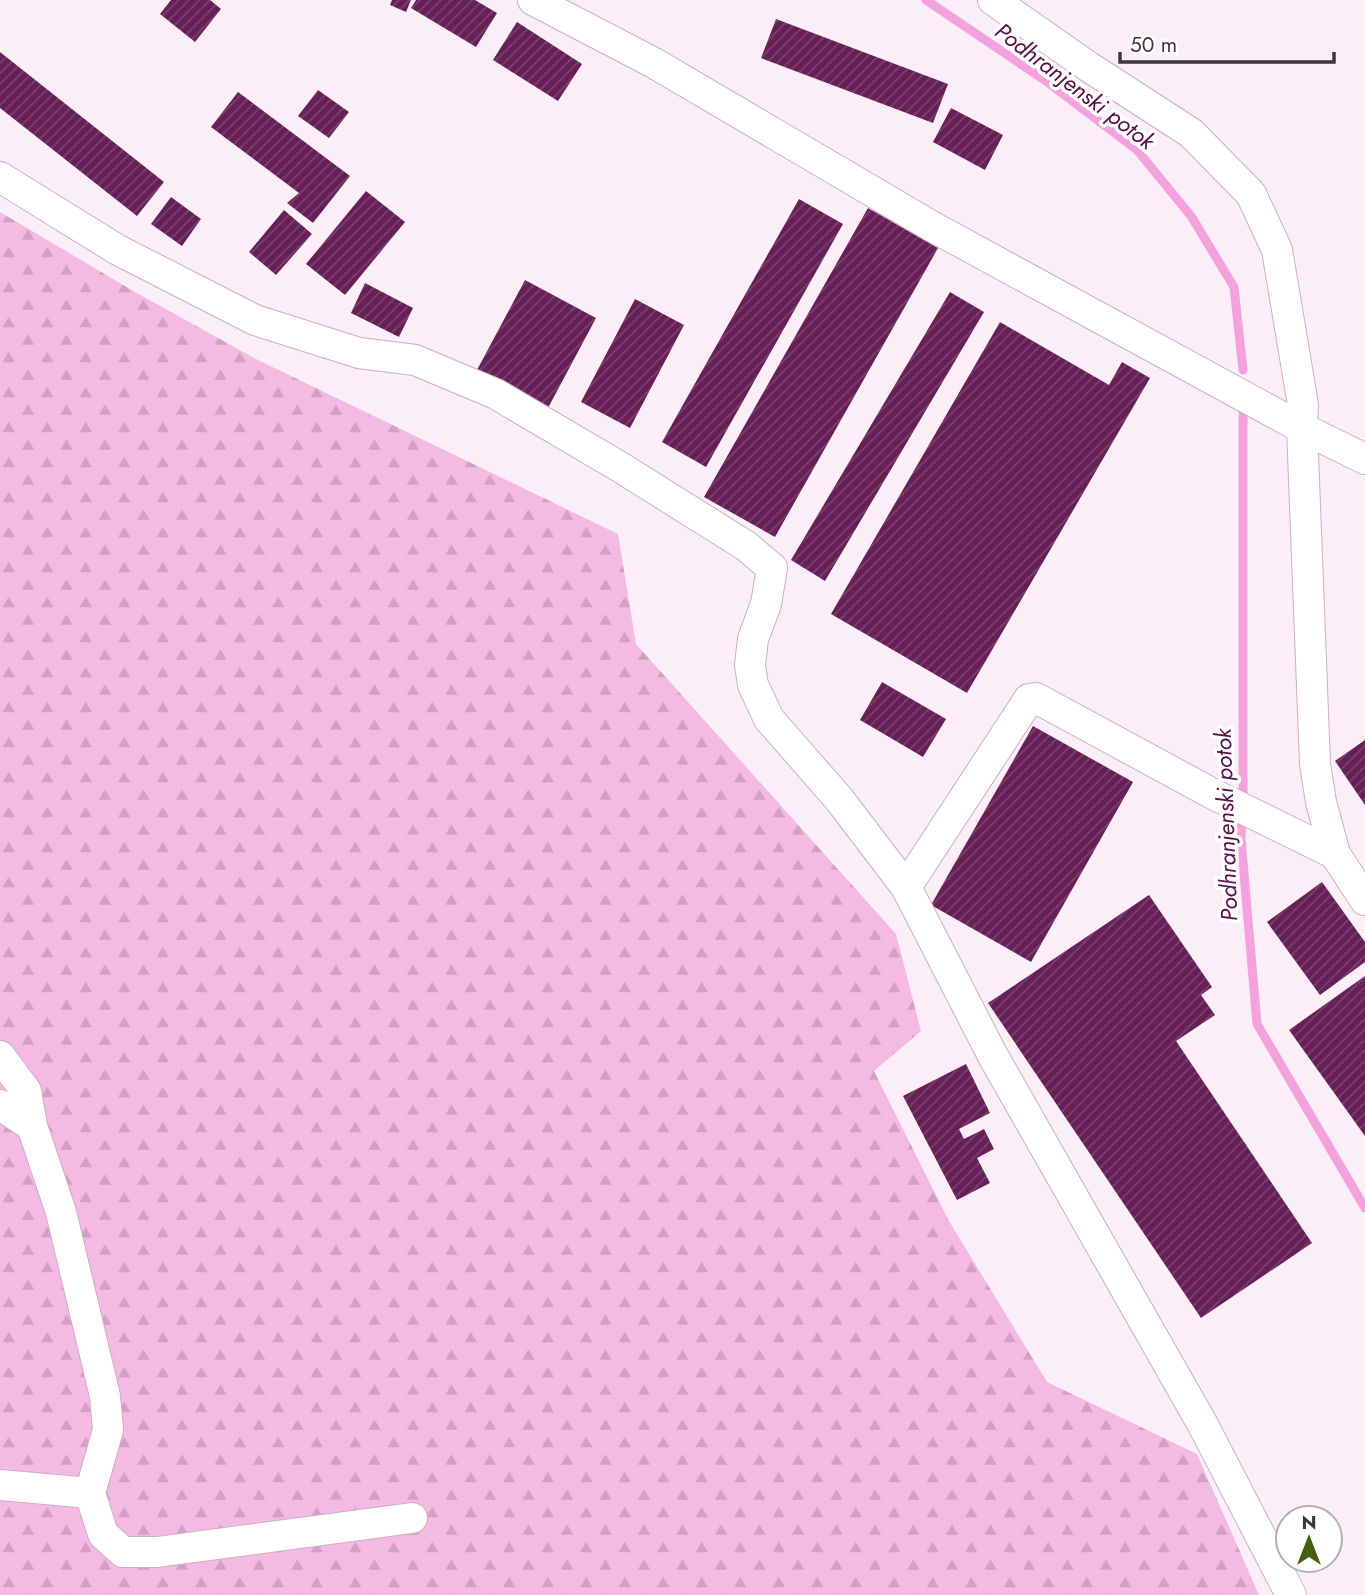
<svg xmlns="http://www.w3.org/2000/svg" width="1365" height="1595" font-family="Jost,sans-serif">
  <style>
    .forest { fill: url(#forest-firs) }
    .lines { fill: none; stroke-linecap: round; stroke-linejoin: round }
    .stream { stroke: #f4a2dd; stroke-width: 9 }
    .building { fill: url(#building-hatch) }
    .minor-casing { stroke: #cdaec3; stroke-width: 32 }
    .minor { stroke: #fff; stroke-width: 30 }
    .labels { text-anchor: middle; stroke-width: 7; stroke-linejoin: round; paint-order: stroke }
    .water-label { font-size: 23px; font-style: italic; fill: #560f48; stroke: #fff }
  </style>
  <defs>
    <pattern id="forest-firs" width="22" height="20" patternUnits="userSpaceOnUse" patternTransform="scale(1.75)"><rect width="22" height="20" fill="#f4bae3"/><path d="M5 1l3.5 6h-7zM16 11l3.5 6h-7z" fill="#d2a0c4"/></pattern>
    <pattern id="building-hatch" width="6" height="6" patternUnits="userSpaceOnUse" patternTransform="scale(1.75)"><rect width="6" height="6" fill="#672057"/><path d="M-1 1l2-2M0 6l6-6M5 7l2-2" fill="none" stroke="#7a416d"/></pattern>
  </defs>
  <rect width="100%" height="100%" fill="#fbeef6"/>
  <path class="forest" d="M0 212 135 292 258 360 618 534 636 644 896 934 921 1031 874 1071 949 1221 1047 1382 1197 1454 1259 1595H0Z"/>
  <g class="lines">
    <path class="stream" d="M926 0 1046 81 1137 150 1191 216 1234 287 1243 370
      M1243 802V411
      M1242 816 1241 839 1257 1024 1365 1208"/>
  </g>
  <path class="building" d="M171 0H210L221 9 195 42 160 14Z
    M392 0H411L406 12 390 5Z
    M416 0H475L497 13 476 47 411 8Z
    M776 19 948 84 933 123 761 58Z
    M517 22 582 64 558 101 493 60Z
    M0 52 164 182 137 216 0 108Z
    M318 90 349 112 329 138 298 116Z
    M238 92 350 176 313 223 287 203 299 193 211 127Z
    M951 108 1003 135 985 170 933 142Z
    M366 191 405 222 345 295 306 264Z
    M171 197 201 219 182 246 151 224Z
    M799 199 843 224 706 467 662 442Z
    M868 208 938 248 775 537 704 497Z
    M284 210 312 234 276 275 249 252Z
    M525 280 596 318 548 408 477 370Z
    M365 283 413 308 399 337 351 313Z
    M950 292 984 312 825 581 791 560Z
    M635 299 684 325 630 428 581 402Z
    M1000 322 1109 385 1122 362 1150 378 967 693 831 614Z
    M882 682 946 719 923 757 860 720Z
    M1033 726 1133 782 1031 962 931 905Z
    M1365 740V805L1335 761Z
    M1322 882 1365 942V962L1320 995 1267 922Z
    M1149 895 1212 987 1201 995 1215 1015 1176 1041 1312 1243 1201 1318 988 1003Z
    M1365 976V1136L1289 1030Z
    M966 1064 990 1113 959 1129 964 1139 984 1129 994 1149 977 1158 990 1183 957 1200 903 1096Z"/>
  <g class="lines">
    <defs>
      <path id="minor" d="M533 0 654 63 933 227 1302 428 1365 459
        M993 0 1089 67 1191 133 1251 194 1277 250 1303 405 1302 428 1315 764 1321 802 1335 854 1365 900
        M0 177 118 250 255 320 359 353 415 360 496 394 620 467 746 546 772 568 766 604 753 639 750 665 753 685 769 719 839 799 906 887
        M0 1056 26 1091 32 1126 61 1212 105 1396 108 1430 90 1493
        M0 1105 32 1126
        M0 1485 90 1493 103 1534 123 1552H157L412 1518
        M1291 1595 1203 1425 993 1056 906 887 1029 699 1036 698 1213 794 1335 854"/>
    </defs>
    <use href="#minor" class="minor-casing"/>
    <use href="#minor" class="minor"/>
  </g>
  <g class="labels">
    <g class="water-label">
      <text transform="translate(1075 86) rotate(37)" y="8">Podhranjenski potok</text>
      <text transform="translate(1226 825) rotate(-92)" y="8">Podhranjenski potok</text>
    </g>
  </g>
  <g transform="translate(1309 1539)"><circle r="33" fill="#ffffff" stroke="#b3afb2" stroke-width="2"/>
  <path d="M0-5L12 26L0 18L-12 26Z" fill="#446011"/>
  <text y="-10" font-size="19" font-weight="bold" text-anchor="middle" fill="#42363e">N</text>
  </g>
  <path d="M1120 52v10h214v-10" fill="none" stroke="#42363e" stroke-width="3.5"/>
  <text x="1130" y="52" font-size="21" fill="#42363e" stroke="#ffffff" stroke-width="5" paint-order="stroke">50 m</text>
</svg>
